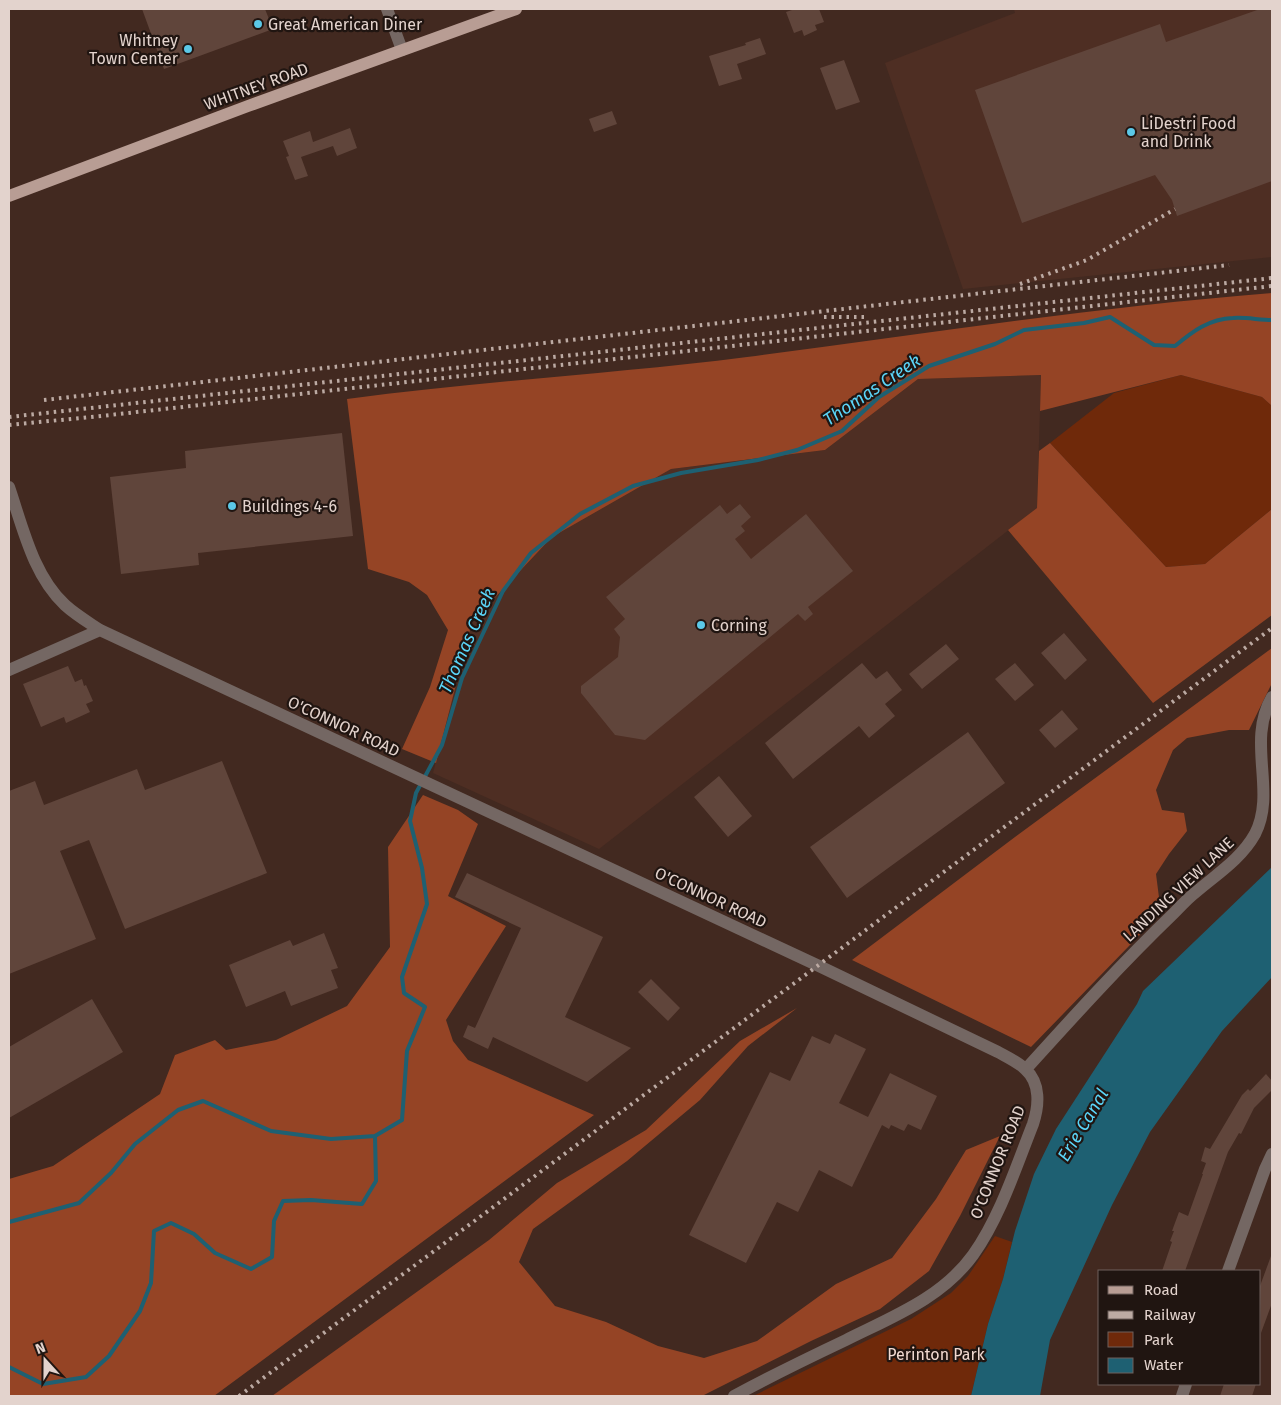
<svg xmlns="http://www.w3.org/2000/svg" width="1281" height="1405" font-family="'Fira Sans',sans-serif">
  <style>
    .built { fill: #4e2e23 }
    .green { fill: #6f290a }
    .forest { fill: #954425 }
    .water { fill: #1e6072 }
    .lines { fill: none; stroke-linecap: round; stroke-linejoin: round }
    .stream { stroke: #1e6072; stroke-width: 4 }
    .building { fill: #60453b }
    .minor { stroke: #746763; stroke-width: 12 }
    .major { stroke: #b89d94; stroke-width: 12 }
    .rail { stroke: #bcaaa3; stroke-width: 4; stroke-dasharray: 2.5 5; stroke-linecap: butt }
    .poi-dot { fill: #5bc8e7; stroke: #201511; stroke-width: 2 }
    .labels { text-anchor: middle; stroke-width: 4.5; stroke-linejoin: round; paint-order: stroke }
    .poi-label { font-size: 16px; fill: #e3d3cd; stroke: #201511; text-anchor: start }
    .street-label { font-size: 16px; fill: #e3d3cd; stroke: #201511 }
    .park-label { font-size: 16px; fill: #f1d9d0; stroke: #201511 }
    .water-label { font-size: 18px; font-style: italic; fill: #5bd5f8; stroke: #201511 }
  </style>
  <rect width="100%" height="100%" fill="#422920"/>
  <path class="built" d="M1014 9H1272V257L963 289 885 63 1015 13Z
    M1041 375 1037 508 599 849 433 773 472 622 552 537 671 469 825 450 918 379Z"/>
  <path class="green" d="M1181 375 1262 397 1272 406V509L1205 564 1166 567 1050 443 1114 393Z
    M995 1236 1012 1242 1003 1279 988 1324 971 1396H753L911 1319 951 1293 968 1276Z"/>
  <path class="forest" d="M1272 293V406L1262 397 1181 375 1040 411 1041 375 918 379 825 450 671 469 552 537 472 622 436 763 402 749 430 687 448 630 427 595 409 582 368 569 347 399C480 381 614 374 747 357 922 334 1096 307 1272 293Z
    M1050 443 1166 567 1205 564 1272 509V615L1153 703 1008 530 1037 508 1039 451Z
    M1272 648V683L1249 730H1229L1187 738 1173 750 1156 790 1162 810 1184 813 1187 831 1169 854 1156 874 1161 913 1031 1047 852 960 1011 840Z
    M423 795 458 810 478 824 448 896 506 926 446 1020 453 1041 468 1060 594 1115 214 1396H9V1179L53 1166 160 1094 175 1055 215 1040 226 1050 276 1040 347 1006 390 947 388 847Z
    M797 1008 748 1046 700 1100 627 1161 533 1229 519 1262 555 1306 606 1322 658 1346 704 1358 757 1341 836 1284 892 1258 936 1199 966 1150 1000 1136 960 1216 929 1271 880 1309 811 1341 702 1396H272L489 1240 557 1183 646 1130 740 1041Z"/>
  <path class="water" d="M1272 867V977L1222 1031 1150 1132 1112 1205 1050 1340 1040 1396H971L988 1324 1003 1279 1015 1231 1034 1174 1056 1129 1137 1004 1143 991Z"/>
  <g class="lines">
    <path class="stream" d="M9 1222 79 1203 111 1173 135 1144 178 1110 203 1101 271 1131 331 1139 375 1136 402 1120 407 1051 425 1007 404 993 402 977 427 904 422 868 410 821 416 793 442 745 462 678 503 591 531 553 580 514 633 486 681 473 758 460 797 450 842 431 879 397 929 366 995 344 1024 330 1084 323 1110 317 1154 345 1175 346C1193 331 1209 319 1233 318 1246 317 1259 320 1272 320
      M9 1367 43 1384 86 1377 109 1356 140 1311 151 1283 154 1231 171 1223 194 1234 215 1253 251 1269 272 1257 274 1221 283 1201 311 1200 362 1204 376 1181 375 1136"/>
  </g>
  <path class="building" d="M142 9H265L273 29 164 69Z
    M795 9H819L824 22 815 25 817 30 804 36 802 30 794 33 786 12Z
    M1260 9H1272V181L1177 216 1172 200 1155 175 1022 223 975 90 1160 24 1166 42Z
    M760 38 766 54 737 64 742 79 719 86 709 56 746 45 745 43Z
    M844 60 860 102 836 110 820 68Z
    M612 111 617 124 594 132 589 119Z
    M350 128 357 148 337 156 333 146 301 157 308 176 295 180 286 157 289 156 283 141 310 131 313 142Z
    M342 433 353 536 198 553 199 565 121 574 110 477 186 468 185 451Z
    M740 504 751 517 741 526 745 531 735 539 751 559 806 514 853 571 808 607 813 614 805 621 798 614 645 740 615 735 581 693V686L618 657 620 637 614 629 625 619 606 597 720 505 727 514Z
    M1064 633 1087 660 1065 680 1041 653Z
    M946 644 959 659 922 689 909 674Z
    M862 663 876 679 887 671 902 690 885 704 895 716 869 738 859 726 793 779 765 743Z
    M1015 663 1034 685 1015 701 995 679Z
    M68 666 75 682 82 679 84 686 86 685 93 701 86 704 90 712 66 723 64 717 41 727 23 684Z
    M1062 710 1078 729 1055 748 1039 730Z
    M968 732 1005 783 847 898 810 847Z
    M222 761 267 873 125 929 89 840 60 851 96 939 9 974V791L35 781 44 805 137 769 145 790Z
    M719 776 752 816 728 837 694 797Z
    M467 873 603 937 565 1017 631 1048 587 1082 493 1037 488 1049 463 1037 468 1025 475 1028 521 928 455 897Z
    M324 933 338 968 331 970 338 988 291 1006 285 991 246 1007 229 965 290 940 293 946Z
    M651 979 680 1008 668 1021 638 992Z
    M92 999 123 1052 9 1118V1047Z
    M835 1034 866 1049 839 1103 868 1117 890 1073 937 1096 921 1130 908 1124 904 1131 891 1125 889 1129 882 1125 852 1187 819 1170 798 1212 777 1202 746 1263 689 1235 770 1072 790 1081 812 1036 830 1044Z
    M1266 1074 1272 1081V1090L1254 1108 1241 1134 1239 1133 1228 1152 1185 1271H1162L1172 1242 1170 1241 1174 1231H1172L1179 1212 1188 1216 1203 1174H1202L1206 1163 1201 1161 1205 1147 1210 1149 1242 1095 1248 1089 1250 1091Z
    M1271 1256 1272 1303 1261 1333 1260 1286Z
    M1224 1384H1256L1252 1396H1220Z"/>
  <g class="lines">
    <path class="minor" d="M387 9 402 50
      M9 487C23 528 33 575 65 605 76 615 88 622 100 630L819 966 998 1052C1007 1057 1018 1062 1025 1069 1041 1083 1039 1106 1033 1124 1016 1167 1000 1217 973 1255 942 1298 892 1317 846 1340 808 1358 771 1376 734 1396
      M9 670 100 630
      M1026 1069C1074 1016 1122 963 1174 913 1181 906 1188 898 1196 892 1217 874 1241 859 1255 834 1277 791 1246 742 1272 697
      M1228 1271 1265 1169 1272 1154
      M1182 1396 1186 1384"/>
    <path class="major" d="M9 196 248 106 516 9"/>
    <path class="rail" d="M1020 284 1087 260 1175 209
      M824 317H864
      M44 400 1229 265
      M9 417 1272 278
      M9 425 101 416 1272 286
      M239 1396 1272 628"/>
  </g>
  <g class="poi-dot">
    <circle cx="258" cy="24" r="5"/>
    <circle cx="188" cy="49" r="5"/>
    <circle cx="1131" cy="132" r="5"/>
    <circle cx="232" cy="506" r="5"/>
    <circle cx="701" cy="625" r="5"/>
  </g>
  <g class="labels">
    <g class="poi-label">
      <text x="268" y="30">Great American Diner</text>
      <text x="178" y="46" text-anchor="end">Whitney<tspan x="178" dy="18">Town Center</tspan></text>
      <text x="1141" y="129">LiDestri Food<tspan x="1141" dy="18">and Drink</tspan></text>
      <text x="242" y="512">Buildings 4-6</text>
      <text x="711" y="631">Corning</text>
    </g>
    <g class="street-label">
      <text transform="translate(256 86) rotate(-20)" y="6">WHITNEY ROAD</text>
      <text transform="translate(344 726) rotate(25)" y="6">O'CONNOR ROAD</text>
      <text transform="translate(1178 889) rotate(-43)" y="6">LANDING VIEW LANE</text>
      <text transform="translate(711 897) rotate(25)" y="6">O'CONNOR ROAD</text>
      <text transform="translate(997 1162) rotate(-68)" y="6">O'CONNOR ROAD</text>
    </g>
    <g class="park-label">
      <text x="936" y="1360">Perinton Park</text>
    </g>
    <g class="water-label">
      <text transform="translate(872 390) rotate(-34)" y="6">Thomas Creek</text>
      <text transform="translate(467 641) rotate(-66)" y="6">Thomas Creek</text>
      <text transform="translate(1083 1125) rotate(-59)" y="6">Erie Canal</text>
    </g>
  </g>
  <rect width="1281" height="1405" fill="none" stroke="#e3d3cd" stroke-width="20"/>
  <rect x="1098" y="1270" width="162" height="115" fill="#201511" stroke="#6e615c"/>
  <rect x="1108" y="1286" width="25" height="8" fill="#b89d94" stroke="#6e615c"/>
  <text x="1144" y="1295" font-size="15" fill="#e3d3cd">Road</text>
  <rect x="1108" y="1311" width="25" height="8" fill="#bcaaa3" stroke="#6e615c"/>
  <text x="1144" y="1320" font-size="15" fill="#e3d3cd">Railway</text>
  <rect x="1108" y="1332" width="25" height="15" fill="#6f290a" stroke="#6e615c"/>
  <text x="1144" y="1345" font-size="15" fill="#e3d3cd">Park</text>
  <rect x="1108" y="1358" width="25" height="15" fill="#1e6072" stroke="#6e615c"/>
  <text x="1144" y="1370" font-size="15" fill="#e3d3cd">Water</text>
  <g transform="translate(45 1360) rotate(339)" stroke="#201511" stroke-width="4" paint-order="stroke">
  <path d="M0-4L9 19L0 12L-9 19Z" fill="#e3d3cd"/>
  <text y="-8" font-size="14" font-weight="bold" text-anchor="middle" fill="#e3d3cd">N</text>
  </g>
</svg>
